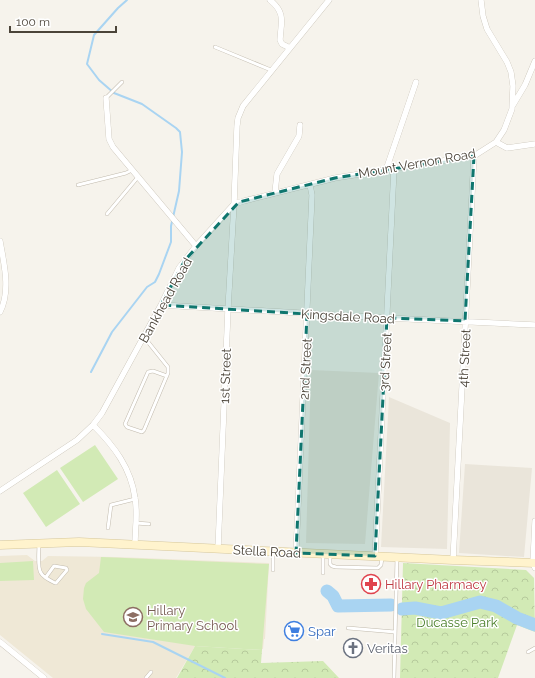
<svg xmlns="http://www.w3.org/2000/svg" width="535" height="678" font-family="Raleway,sans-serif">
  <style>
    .residential { fill: #eae5da }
    .education { fill: #efe8d6 }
    .park { fill: url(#park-crowns) }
    .pitch { fill: #d2eab5 }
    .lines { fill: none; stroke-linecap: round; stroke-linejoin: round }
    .stream { stroke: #a9d4f2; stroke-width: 2 }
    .river { stroke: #a9d4f2; stroke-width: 13 }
    .lane-casing { stroke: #c2bbae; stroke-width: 4 }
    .street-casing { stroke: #c2bbae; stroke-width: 6 }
    .secondary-casing { stroke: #d6c79b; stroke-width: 9 }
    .lane { stroke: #fff; stroke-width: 3 }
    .street { stroke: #fff; stroke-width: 5.5 }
    .secondary { stroke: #fff3cd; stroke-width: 8 }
    .marked { fill: #0f766e; fill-opacity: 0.2; stroke: #0f766e; stroke-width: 3; stroke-dasharray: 8 5; stroke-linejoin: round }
    .labels { text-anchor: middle; stroke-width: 3; stroke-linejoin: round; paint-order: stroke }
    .street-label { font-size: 13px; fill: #4b4439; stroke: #fff }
    .health-label { font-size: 13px; fill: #be3a42; stroke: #fff; text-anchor: start }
    .education-label { font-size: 13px; fill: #785e54; stroke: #fff; text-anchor: start }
    .park-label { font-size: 13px; fill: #4a7f2a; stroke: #fff }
    .shop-label { font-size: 13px; fill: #366cbe; stroke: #fff; text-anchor: start }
    .worship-label { font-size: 13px; fill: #5b616d; stroke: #fff; text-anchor: start }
  </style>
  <defs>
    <pattern id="park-crowns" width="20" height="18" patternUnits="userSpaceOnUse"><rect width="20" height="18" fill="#d2eab5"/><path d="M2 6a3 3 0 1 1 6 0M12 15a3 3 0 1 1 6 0" fill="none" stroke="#b6ca9c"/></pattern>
  </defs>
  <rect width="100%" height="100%" fill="#f6f3ec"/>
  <path class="residential" d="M311 370 379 373 365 544 306 543Z
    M389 397 450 423 447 549 381 547Z
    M465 464 532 468 524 557 459 553Z"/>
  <path class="education" d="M27 555 35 561H42L48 556 117 557 269 563 265 639H264L263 649 195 646 176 678H53L0 635V556Z"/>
  <path class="park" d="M403 563 526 570 534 578 535 632 517 625 498 678H400Z
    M195 646 262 650 261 663 323 661 339 678H177Z"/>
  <path class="pitch" d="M95 445 118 479 83 502 60 468Z
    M57 470 80 504 46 527 23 493Z
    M101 557 269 564 262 650 195 646 104 632 86 609 83 599 84 588 86 583 99 573Z
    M33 561 34 580 0 581V563Z"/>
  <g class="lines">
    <path class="stream" d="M91 372 112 332 147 287 155 282 159 274 171 242V226L179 191 182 152 180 132 176 128 142 104 114 93 99 80 87 64 94 35 118 8 127 0
      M102 634 153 642 225 678"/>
    <path class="river" d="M327 591 333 596 338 606 391 605
      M402 609 415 608 441 613 480 602 496 606 517 618 535 625"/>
    <defs>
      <path id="lane" d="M215 47 271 70
        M106 98 122 82
        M78 185 126 173 132 170
        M107 214 138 177
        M144 337 168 367V373L144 430 142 432 127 427 125 424 148 372 153 371 167 376
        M136 523 149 524
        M108 528 111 505 135 499
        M39 543C39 551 37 568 41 573 43 577 51 581 55 583H56L67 570 66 568 54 566 46 577
        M330 554V564L332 566 336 567 378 568 381 565 382 558
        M273 570V552
        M323 573V555
        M348 628 395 632
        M528 652 535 648
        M146 678 151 672
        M394 678 397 557"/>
      <path id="street" d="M270 0C286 13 281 22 280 40L282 44 290 48
        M106 98 109 139 113 147 196 246
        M513 105 525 85 535 61
        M496 142 507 148 535 144
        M386 170 416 82
        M275 192 277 174 299 136 300 125
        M0 241C4 264 11 290 0 312
        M161 305 387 318 535 325
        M93 425C114 446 131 468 135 498 138 513 135 529 135 545
        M0 491 77 440 93 425 102 413 161 305 179 268 196 246 234 204 237 126 238 118 243 106 329 0
        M535 521 533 563 535 568
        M218 549 228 309 234 204 244 201 335 178 474 156 496 142 504 130 512 109 513 86 511 72 507 62 487 29 483 16 481 0
        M296 553 312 195 310 185
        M375 556 394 169
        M453 560 474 156
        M0 642 44 678"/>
      <path id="secondary" d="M0 545 79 542 453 560 535 563"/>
    </defs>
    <use href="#lane" class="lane-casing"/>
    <use href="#street" class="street-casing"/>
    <use href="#secondary" class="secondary-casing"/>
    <use href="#lane" class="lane"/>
    <use href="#street" class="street"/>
    <use href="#secondary" class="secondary"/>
  </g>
  <path class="marked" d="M474 156 465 321 387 318 375 556 296 553 307 314 161 305 185 260 239 202 335 178Z"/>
  <defs>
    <symbol id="pharmacy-ring" viewBox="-11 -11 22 22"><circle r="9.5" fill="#fff" stroke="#e0444e" stroke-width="1.5"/><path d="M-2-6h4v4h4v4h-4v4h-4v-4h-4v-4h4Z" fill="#e0444e"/></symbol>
    <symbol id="school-ring" viewBox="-11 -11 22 22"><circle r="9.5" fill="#fff" stroke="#8d6e63" stroke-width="1.5"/><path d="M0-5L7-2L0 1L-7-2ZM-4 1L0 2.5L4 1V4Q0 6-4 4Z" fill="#8d6e63"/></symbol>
    <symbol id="supermarket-ring" viewBox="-11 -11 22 22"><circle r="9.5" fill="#fff" stroke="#3f7fe0" stroke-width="1.5"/><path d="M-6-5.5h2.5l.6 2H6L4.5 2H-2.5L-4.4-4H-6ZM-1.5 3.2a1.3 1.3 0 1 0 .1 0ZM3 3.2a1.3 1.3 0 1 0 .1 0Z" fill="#3f7fe0"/></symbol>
    <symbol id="church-ring" viewBox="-11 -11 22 22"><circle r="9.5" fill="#fff" stroke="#6b7280" stroke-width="1.5"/><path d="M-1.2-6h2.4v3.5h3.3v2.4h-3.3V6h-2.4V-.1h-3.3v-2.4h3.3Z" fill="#6b7280"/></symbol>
  </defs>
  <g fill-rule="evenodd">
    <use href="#pharmacy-ring" x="360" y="573" width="22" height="22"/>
    <use href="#school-ring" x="122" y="606" width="22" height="22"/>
    <use href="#supermarket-ring" x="283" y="620" width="22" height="22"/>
    <use href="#church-ring" x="342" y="637" width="22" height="22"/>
  </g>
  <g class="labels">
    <g class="street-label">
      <text transform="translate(417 163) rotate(-10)" y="5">Mount Vernon Road</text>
      <text transform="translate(165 300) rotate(-61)" y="5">Bankhead Road</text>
      <text transform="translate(348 316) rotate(3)" y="5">Kingsdale Road</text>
      <text transform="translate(464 358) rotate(-87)" y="5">4th Street</text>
      <text transform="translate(385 362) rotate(-87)" y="5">3rd Street</text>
      <text transform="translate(305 369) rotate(-87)" y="5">2nd Street</text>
      <text transform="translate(225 376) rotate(-88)" y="5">1st Street</text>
      <text transform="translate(267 551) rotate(3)" y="5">Stella Road</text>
    </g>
    <g class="health-label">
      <text x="385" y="589">Hillary Pharmacy</text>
    </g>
    <g class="education-label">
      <text x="147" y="615">Hillary<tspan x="147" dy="15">Primary School</tspan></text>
    </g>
    <g class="park-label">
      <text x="457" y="627">Ducasse Park</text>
    </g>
    <g class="shop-label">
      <text x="308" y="636">Spar</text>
    </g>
    <g class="worship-label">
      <text x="367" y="653">Veritas</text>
    </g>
  </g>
  <path d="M10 26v6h106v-6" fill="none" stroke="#4b4439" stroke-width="2"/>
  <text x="16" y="26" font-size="12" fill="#4b4439" stroke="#ffffff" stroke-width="3" paint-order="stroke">100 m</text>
</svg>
